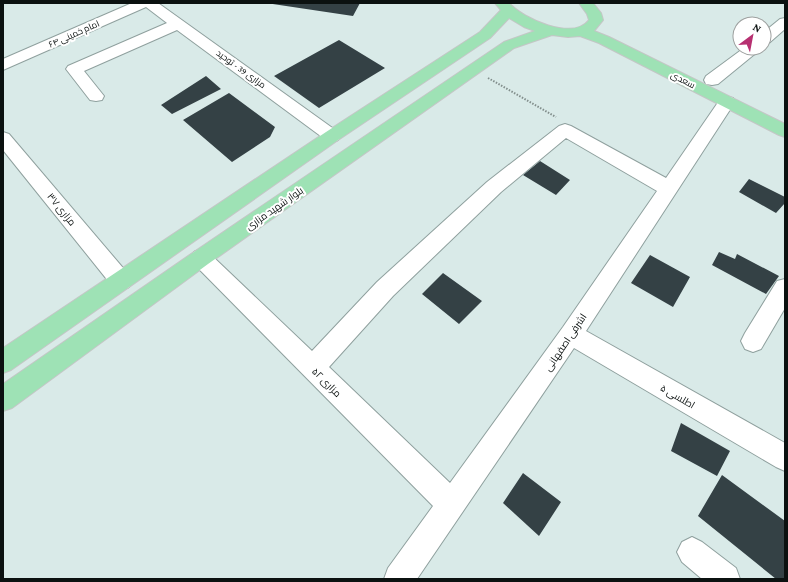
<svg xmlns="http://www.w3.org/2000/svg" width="788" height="582" font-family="'Crimson Pro',Cairo,serif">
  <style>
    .building { fill: #344145 }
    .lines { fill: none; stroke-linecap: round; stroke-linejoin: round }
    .minor-casing { stroke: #8fa09e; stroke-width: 2 }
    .major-casing { stroke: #c4c6c6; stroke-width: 2 }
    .path { stroke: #828e8c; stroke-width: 2; stroke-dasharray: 1.5 1.5; stroke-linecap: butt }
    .minor { fill: #fff; fill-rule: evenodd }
    .major { fill: #9ee2b5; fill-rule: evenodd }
    .labels { text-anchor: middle; stroke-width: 4; stroke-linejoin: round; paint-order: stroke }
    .far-street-label { font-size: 9px; fill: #0b1110; stroke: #fff }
    .street-label { font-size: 10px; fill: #0b1110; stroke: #fff }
  </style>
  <rect width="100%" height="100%" fill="#d9eae8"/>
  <path class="building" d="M266 3H360L353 16Z
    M339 40 385 68 319 108 274 76Z
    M206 76 221 89 172 114 161 105Z
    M229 93 275 127 270 137 232 162 183 120Z
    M540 161 570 180 556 195 523 175Z
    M749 179 785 197V203L776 213 739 192Z
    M719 252 735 259 737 254 779 276 766 294 712 265Z
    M650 255 690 277 673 307 631 283Z
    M443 273 482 301 459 324 422 294Z
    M681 423 730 451 717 476 671 451Z
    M523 473 561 502 539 536 503 503Z
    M722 475 785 521V579H776L698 516Z"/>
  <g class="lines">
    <defs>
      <path id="minor" d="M132 3H158L338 132 341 136 338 140 332 142 326 140 177 30 84 71 104 96 102 100 96 101 90 100 66 69 68 66 167 23 146 7 3 70V59Z
        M785 18V29L769 43 764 44V32L780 19Z
        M744 48H762L718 84 712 85 706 84 704 80 706 76Z
        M727 97 733 98 735 102 586 331 785 443V471L776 467 574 348 417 579H384L388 568 433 506 194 264 190 258 194 252 201 249 208 252 312 351 377 282 487 182 559 126 565 124 571 126 666 178 721 98ZM566 138 657 191 563 327 450 483 329 367 393 296 501 192Z
        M3 132 9 134 129 275 132 281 129 287 121 290 113 287 3 150Z
        M785 279V308L761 349 753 352 745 349 741 341 745 333 777 281Z
        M692 537 702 542 736 568 740 579H702L682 562 677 552 682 542Z"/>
      <path id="major" d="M495 3H509C523 19 573 41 589 20L587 14 579 3H593L601 13 603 20 594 31 609 37 785 124V137L779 135 599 43 580 36 568 37 552 35 514 48 208 264 12 408 3 411V384L194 252 504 42 535 31 524 27 509 18 490 38 338 140 11 370 3 373V348L326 132 480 32 501 10Z"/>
    </defs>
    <use href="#minor" class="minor-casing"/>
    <use href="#major" class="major-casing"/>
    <path class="path" d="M488 78 556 117"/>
    <use href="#minor" class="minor"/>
    <use href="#major" class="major"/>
  </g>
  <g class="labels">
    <g class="far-street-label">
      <text transform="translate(74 34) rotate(-24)" y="3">امام خمینی ۶۴</text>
      <text transform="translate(241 69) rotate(36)" y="3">مزاری 39 - توحید</text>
      <text transform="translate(683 80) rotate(27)" y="3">سعدی</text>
    </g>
    <g class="street-label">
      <text transform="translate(274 208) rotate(-35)" y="4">بلوار شهید مزاری</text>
      <text transform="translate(62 209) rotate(51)" y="4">مزاری ۳۷</text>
      <text transform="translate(565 342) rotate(-56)" y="4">اشرفی اصفهانی</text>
      <text transform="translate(327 382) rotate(45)" y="4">مزاری ۵۲</text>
      <text transform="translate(678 396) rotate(30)" y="4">اطلسی ۵</text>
    </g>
  </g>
  <rect width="788" height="582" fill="none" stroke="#0b1110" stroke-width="8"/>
  <g transform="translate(752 36) rotate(32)"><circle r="19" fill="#ffffff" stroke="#9da09f"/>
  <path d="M0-3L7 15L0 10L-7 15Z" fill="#b73071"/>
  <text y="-6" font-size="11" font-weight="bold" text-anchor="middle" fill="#0b1110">N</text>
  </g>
</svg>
